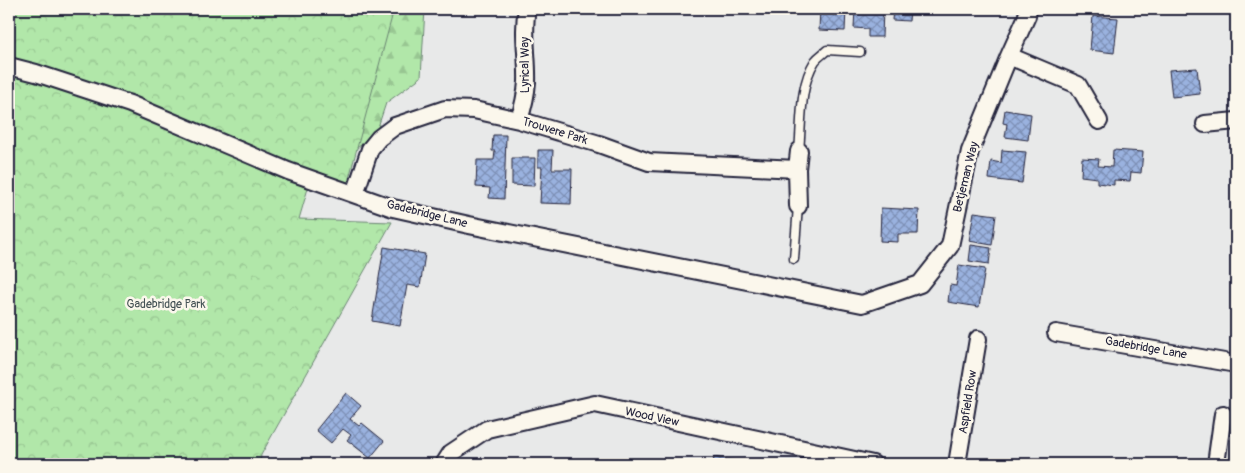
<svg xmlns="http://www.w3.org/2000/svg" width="1245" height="473" viewBox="0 0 1245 473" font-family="Pangolin,sans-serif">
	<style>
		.forest { fill: url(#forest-firs); stroke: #6a8472 }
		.park { fill: url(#park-crowns); stroke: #6a8472 }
		.building { fill: url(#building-cross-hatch); stroke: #22223b }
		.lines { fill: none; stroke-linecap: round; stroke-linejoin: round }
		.lane-casing { stroke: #22223b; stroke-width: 11 }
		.street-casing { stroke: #22223b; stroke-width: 20 }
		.lane { stroke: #fbf7ec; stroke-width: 8 }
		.street { stroke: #fbf7ec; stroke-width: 16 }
		.labels { text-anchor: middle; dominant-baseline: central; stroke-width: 5; stroke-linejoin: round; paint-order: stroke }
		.street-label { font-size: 12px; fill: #22223b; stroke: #fbf7ec }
		.park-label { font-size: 12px; fill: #465356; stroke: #fbf7ec }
	</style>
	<defs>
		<pattern id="forest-firs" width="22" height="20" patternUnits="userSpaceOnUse" patternTransform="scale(1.25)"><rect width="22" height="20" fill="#b1e7a9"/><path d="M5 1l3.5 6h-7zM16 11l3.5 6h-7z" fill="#98c692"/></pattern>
		<pattern id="park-crowns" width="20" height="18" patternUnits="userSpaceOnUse" patternTransform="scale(1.25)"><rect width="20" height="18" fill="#b1e7a9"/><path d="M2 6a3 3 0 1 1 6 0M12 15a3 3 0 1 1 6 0" fill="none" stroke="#98c692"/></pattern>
		<pattern id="building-cross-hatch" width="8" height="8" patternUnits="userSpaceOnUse" patternTransform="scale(1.25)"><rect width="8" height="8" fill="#9ab2df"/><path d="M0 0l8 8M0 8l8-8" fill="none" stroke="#7d90b6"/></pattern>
	</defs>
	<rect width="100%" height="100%" fill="#e8e9e9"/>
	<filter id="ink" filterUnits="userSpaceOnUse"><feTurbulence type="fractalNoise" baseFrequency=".02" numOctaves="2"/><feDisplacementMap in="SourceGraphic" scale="10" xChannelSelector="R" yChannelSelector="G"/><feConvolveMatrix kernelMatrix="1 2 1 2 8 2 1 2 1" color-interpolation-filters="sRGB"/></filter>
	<g filter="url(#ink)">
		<path class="forest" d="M352,9h73l-4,68 -35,26 -10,30 -38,30z"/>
		<path class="park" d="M9,9h385l-46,173 -37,-4 -12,41 93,3 -131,233 -1,9h-251z"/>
		<path class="building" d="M820,9h26l-1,22 -26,-1z
			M855,9h28l-1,28h-14v-8l-14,-1z
			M893,9h17l-1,12 -17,-1z
			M1093,16l25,2 -4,35 -24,-3z
			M1197,68l3,26 -28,3 -3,-27z
			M1005,110l26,4 -3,26 -23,-3 2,-13 -4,-1z
			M493,135h13l-2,64 -15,-1 1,-10 -14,-1 1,-27h17l1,-9h-3z
			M538,150h15l-1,19h20l-1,35 -31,-1 2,-36h-4z
			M1002,150l24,2 -4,31 -33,-4 2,-18 10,2z
			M1113,150l30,2 -2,21 -10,-1 -1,9 -16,-1v5l-17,-2v-5l-16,-2 1,-18 17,1 -1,7 14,1z
			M512,158h23l-1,28 -22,-1z
			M881,208l38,2 -1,24h-20v8l-18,-1z
			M974,212l22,3 -4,30 -23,-4z
			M971,245l20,3 -2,16 -20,-3z
			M384,247l41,7 -5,33 -13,-2 -7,41 -28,-5z
			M959,265l26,4 -6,38 -31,-5 2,-17 6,1z
			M346,393l15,13 -11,13 9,7 3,-3 22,18 -14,17 -23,-18 4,-5 -8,-6 -12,14 -15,-13z
			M714,457l22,4v3h-23z"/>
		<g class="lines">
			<g class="lane-casing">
				<path id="lane" d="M799,151c3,-29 0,-65 16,-90 3,-4 8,-7 12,-11l33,2
					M794,259l4,-53"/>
			</g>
			<g class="street-casing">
				<path id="street" d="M1009,56l69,29 21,36
					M9,66l27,7 94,31 158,67 105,37 76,17 393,79 58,-20 30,-38 20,-95 39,-95 18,-40 1,-7
					M519,120c4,-12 7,-25 8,-38 1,-25 -5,-49 0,-73
					M1205,124l31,-3
					M355,194l15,-45 9,-11 16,-12 50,-17 29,1 45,10 80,24 50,18 148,7
					M798,206l-1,-37 2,-18
					M1056,333l180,31
					M444,464l7,-11 36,-24 108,-25 278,60
					M957,464l21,-125
					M1216,464l7,-50"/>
			</g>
			<use href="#lane" class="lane"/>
			<use href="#street" class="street"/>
		</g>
	</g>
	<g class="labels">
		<g class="street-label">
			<text transform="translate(525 65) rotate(-90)">Lyrical Way</text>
			<text transform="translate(555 131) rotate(17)">Trouvere Park</text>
			<text transform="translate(966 177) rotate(-76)">Betjeman Way</text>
			<text transform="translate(427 214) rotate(14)">Gadebridge Lane</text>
			<text transform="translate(1146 348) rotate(10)">Gadebridge Lane</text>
			<text transform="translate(968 402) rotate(-81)">Aspfield Row</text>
			<text transform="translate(652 417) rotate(12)">Wood View</text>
		</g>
		<g class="park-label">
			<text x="166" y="304">Gadebridge Park</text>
		</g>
	</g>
	<rect width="1245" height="473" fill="none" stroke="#fbf7ec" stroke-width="30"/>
	<rect x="15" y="15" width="1215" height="443" fill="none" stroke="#22223b" stroke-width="2" filter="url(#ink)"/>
</svg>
